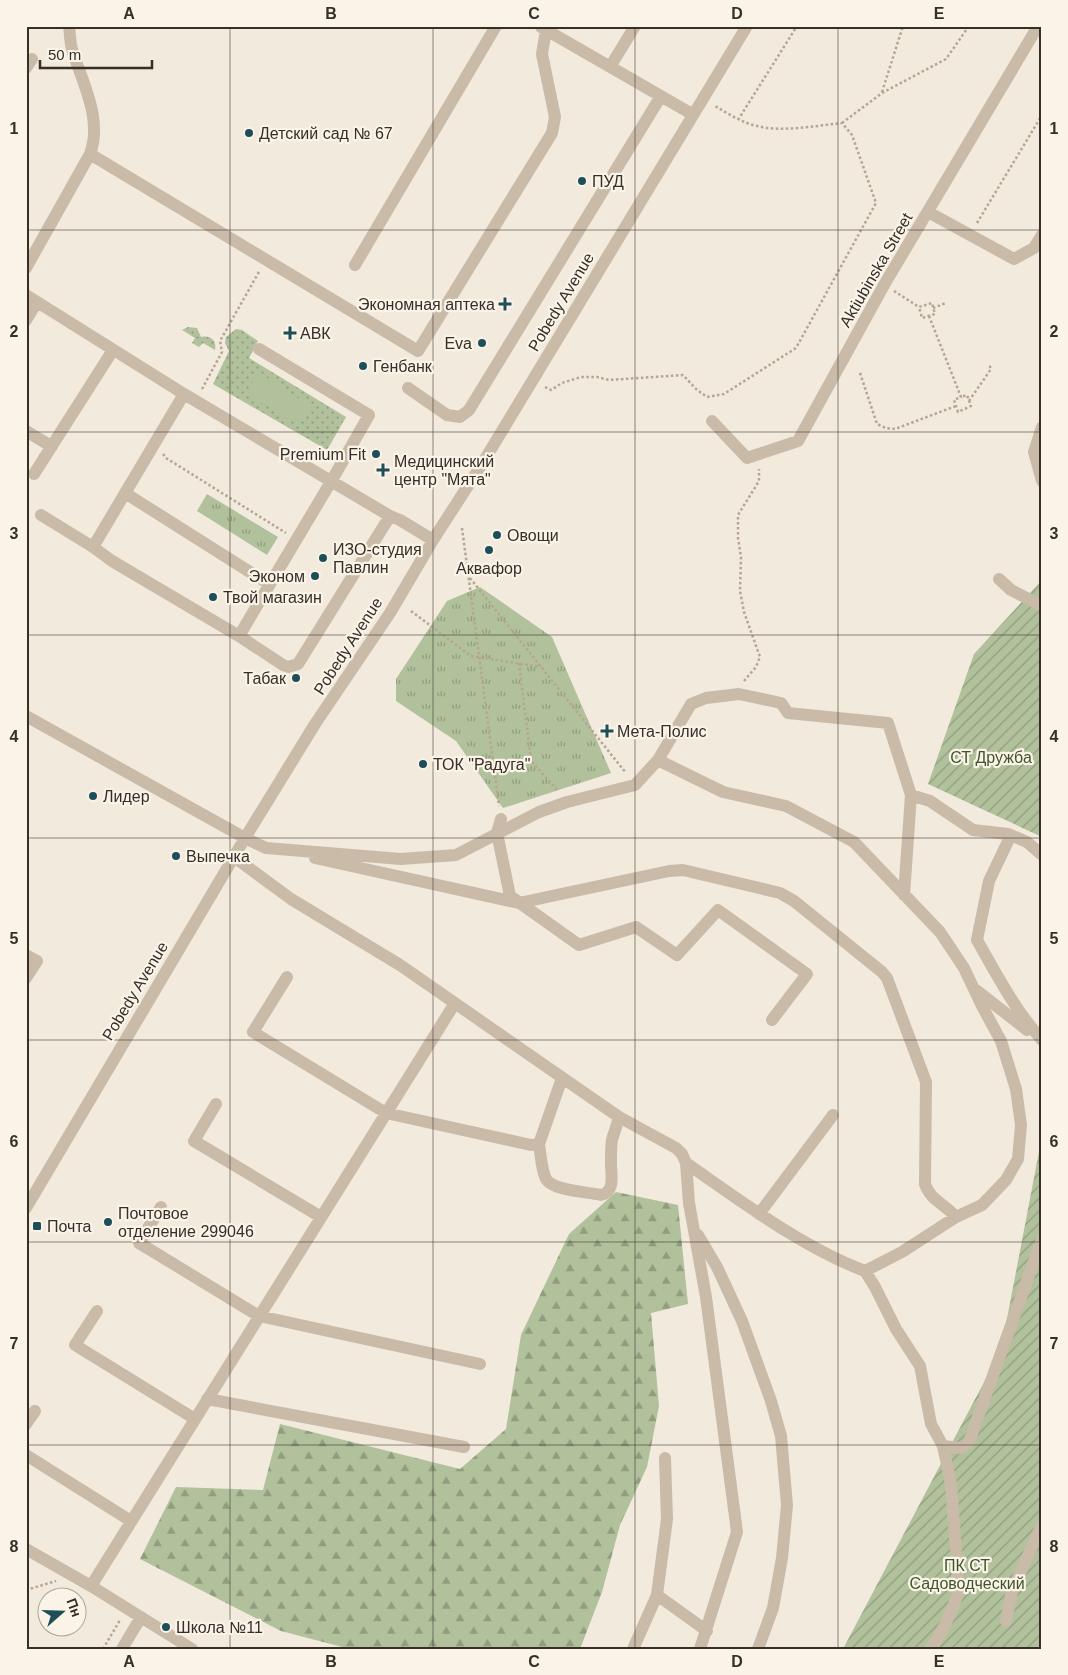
<svg xmlns="http://www.w3.org/2000/svg" width="1068" height="1675" viewBox="0 0 1068 1675" font-family="Arial,sans-serif">
	<style>
		.grass { fill: url(#grass-dots) }
		.forest { fill: url(#forest-firs) }
		.park { fill: url(#park-tufts) }
		.garden { fill: url(#garden-furrows) }
		.pitch { fill: #b1c19c }
		.lines { fill: none; stroke-linecap: round; stroke-linejoin: round }
		.path { stroke: #b6a592; stroke-width: 2.5; stroke-dasharray: 2.5 2.5; stroke-linecap: butt }
		.minor { stroke: #cabba8; stroke-width: 12 }
		.grid { fill: none; stroke: #372e28; stroke-width: 1; stroke-opacity: 0.55 }
		.poi-dot { fill: #1e4e58; stroke: #f9f3e8; stroke-width: 2 }
		.labels { text-anchor: middle; dominant-baseline: central; stroke-width: 4.5; stroke-linejoin: round; paint-order: stroke }
		.poi-label { font-size: 16px; fill: #372e28; stroke: #f9f3e8; text-anchor: start }
		.street-label { font-size: 16px; fill: #372e28; stroke: #f9f3e8 }
		.park-label { font-size: 16px; fill: #42552c; stroke: #f9f3e8 }
		.neatline { fill: none; stroke: #372e28; stroke-width: 2 }
		.grid-label { font-size: 16px; text-anchor: middle; font-weight: bold; fill: #372e28 }
	</style>
	<defs>
		<pattern id="grass-dots" width="8" height="8" patternUnits="userSpaceOnUse" patternTransform="scale(1.25)"><rect width="8" height="8" fill="#b1c19c"/><path d="M2 2h.1M6 6h.1" fill="none" stroke="#919d7f" stroke-width="1.8" stroke-linecap="round"/></pattern>
		<pattern id="forest-firs" width="22" height="20" patternUnits="userSpaceOnUse" patternTransform="scale(1.25)"><rect width="22" height="20" fill="#b1c19c"/><path d="M5 1l3.5 6h-7zM16 11l3.5 6h-7z" fill="#919d7f"/></pattern>
		<pattern id="park-tufts" width="24" height="20" patternUnits="userSpaceOnUse" patternTransform="scale(1.25)"><rect width="24" height="20" fill="#b1c19c"/><path d="M3 7l-1-3M5 7V3M7 7l1-3M15 17l-1-3M17 17v-4M19 17l1-3" fill="none" stroke="#919d7f"/></pattern>
		<pattern id="garden-furrows" width="10" height="10" patternUnits="userSpaceOnUse" patternTransform="scale(1.25)"><rect width="10" height="10" fill="#b1c19c"/><path d="M-1 1l2-2M0 10L10 0M9 11l2-2" fill="none" stroke="#919d7f"/></pattern>
	</defs>
	<rect width="100%" height="100%" fill="#f2eadc"/>
	<path class="grass" d="M188,327l9,1 4,9c9,-2 16,3 14,13l-12,-7 -4,4 -7,-4 3,-5 -13,-8z
		M236,329l6,1 16,11 -9,17 97,59 -19,33 -114,-66 16,-33 -4,-8 1,-6z"/>
	<path class="forest" d="M616,1192l62,13 10,99 -37,9 8,93 -12,61 -27,58 -18,67 -22,57h-230l-69,-18 -141,-72 36,-72 87,3 17,-66 180,45 46,-40 15,-94 48,-101z"/>
	<path class="park" d="M207,494l71,43 -11,18 -70,-44z
		M480,587l72,50 59,136 -108,35 -47,-67 -60,-40v-22l51,-78z"/>
	<path class="garden" d="M1042,580v257l-114,-53 46,-130z
		M1042,1136v513h-199l158,-299z"/>
	<path class="pitch" d="M258,372l53,34 -13,19 -52,-32z"/>
	<g class="lines">
		<path class="path" d="M882,92l21,-66
			M738,120l59,-94
			M842,123l40,-30 64,-34 23,-33
			M977,223l65,-108
			M894,291l25,16 13,-4 3,11 -13,4 -3,-11
			M933,308l13,-5
			M929,316l32,81 -7,3 4,12 13,-6 -4,-11 -6,2
			M860,373l17,51 9,4 9,1 61,-23
			M545,387l6,3 11,-7 19,-6h16l12,3 74,-5 13,14 11,8 17,-3 72,-46 80,-145 -24,-68 -10,-12c-29,3 -61,10 -89,2 -14,-4 -26,-12 -38,-19
			M202,389l20,-37 -2,-11 40,-71
			M969,401l22,-32 -2,-5
			M163,454l3,4 120,75
			M462,528l37,278
			M470,578l156,195
			M411,611l60,45 70,11
			M519,663l12,98 27,30
			M744,681l12,-14 4,-10 -16,-45 -4,-21 1,-34 -3,-19v-23l21,-34v-12
			M26,1590l30,-9
			M103,1649l17,-29"/>
		<path class="minor" d="M541,27l151,87
			M610,67l25,-41
			M26,68l6,-9
			M90,154l328,197 134,-218 3,-16 -13,-63 4,-24
			M928,212l86,47 20,-11 8,-13
			M355,265l141,-239
			M26,268l64,-114c13,-35 -8,-72 -18,-105 -2,-7 -2,-15 -3,-23
			M26,295l158,99 206,122
			M26,320l11,-18
			M259,349l110,66 -37,65 -93,156 44,29 5,2 10,-3 92,-148 10,4 33,20
			M408,388l39,27 13,2 9,-7 192,-314
			M184,394l-91,153 19,14 127,75
			M712,421l35,37 51,-17 86,-156 154,-259
			M1042,427l-8,25 8,29
			M26,431l25,15
			M34,474l79,-124
			M125,493l144,91
			M41,515l52,32
			M999,579l12,11 31,16
			M26,716l219,122 21,10 135,11 55,-4 83,-43 28,-10 68,-17 23,-25 33,-56 15,-6 33,-4 42,9 7,10 100,10 23,72 -7,100
			M658,760l65,32 63,14 68,36 86,90 24,36 18,38 19,35 15,48 5,36 -3,34 -12,21 -24,25 -26,12 -54,35 -37,19c-62,-23 -124,-70 -179,-108
			M911,795l19,6 43,29 35,4 19,8 15,13
			M501,819l-4,14 13,63 69,49 57,-18 41,28 41,-45 89,64 -35,46
			M1011,835l-22,46 -12,59c20,35 38,70 65,100
			M234,857l57,42 109,66 219,152 57,31 6,6 4,9 3,40 17,94 31,235 -37,117
			M315,858l204,45 150,-32 14,-1 97,23 14,8 88,71 5,6 39,104 -1,102c5,16 20,20 31,33
			M26,955l11,6 -11,17
			M287,977l-34,55 133,81 145,32 8,-1 23,-66
			M976,990l51,40
			M216,1104l-22,37 127,76
			M539,1144c2,11 2,25 7,35 7,12 42,13 55,16 16,-4 9,-23 10,-35 0,-6 0,-13 1,-20 2,-7 5,-15 7,-23
			M161,1207l-22,36 120,73 221,48
			M26,1208l219,-370 70,-114 75,-111 43,-73 49,-76 265,-438
			M759,1214l74,-99
			M698,1235l19,32 25,54 29,80 10,35 6,69 -5,53 -9,50 -15,41
			M865,1271l10,16 21,42 24,37 11,58 12,22 8,38 8,108 -14,33 -14,24
			M97,1311l-22,34 120,74
			M207,1399l257,48
			M26,1424l9,-13
			M943,1446l18,2 8,-6 73,-203
			M26,1455l105,66
			M26,1549l65,37 364,-583
			M91,1586l101,63
			M657,1595l50,36
			M1006,1621l6,-30 30,-66
			M122,1649l19,-32
			M633,1649l24,-54 10,-76 -2,-61"/>
	</g>
	<path class="grid" d="M230,26v1623M433,26v1623M635,26v1623M838,26v1623M26,230h1016M26,432h1016M26,635h1016M26,838h1016M26,1040h1016M26,1242h1016M26,1445h1016"/>
	<g class="poi-dot">
		<circle cx="249" cy="133" r="5"/>
		<circle cx="582" cy="181" r="5"/>
		<path d="M502.5 296.5h5v5h5v5h-5v5h-5v-5h-5v-5h5z"/>
		<path d="M287.5 325.5h5v5h5v5h-5v5h-5v-5h-5v-5h5z"/>
		<circle cx="482" cy="343" r="5"/>
		<circle cx="363" cy="366" r="5"/>
		<circle cx="376" cy="454" r="5"/>
		<path d="M380.5 462.5h5v5h5v5h-5v5h-5v-5h-5v-5h5z"/>
		<circle cx="497" cy="535" r="5"/>
		<circle cx="489" cy="550" r="5"/>
		<circle cx="323" cy="558" r="5"/>
		<circle cx="315" cy="576" r="5"/>
		<circle cx="213" cy="597" r="5"/>
		<circle cx="296" cy="678" r="5"/>
		<path d="M604.5 723.5h5v5h5v5h-5v5h-5v-5h-5v-5h5z"/>
		<circle cx="423" cy="764" r="5"/>
		<circle cx="93" cy="796" r="5"/>
		<circle cx="176" cy="856" r="5"/>
		<circle cx="108" cy="1222" r="5"/>
		<rect x="32" y="1221" width="10" height="10" rx="2.5"/>
		<circle cx="166" cy="1627" r="5"/>
	</g>
	<g class="labels">
		<g class="poi-label">
			<text x="259" y="133">Детский сад № 67</text>
			<text x="592" y="181">ПУД</text>
			<text x="495" y="304" text-anchor="end">Экономная аптека</text>
			<text x="300" y="333">АВК</text>
			<text x="472" y="343" text-anchor="end">Eva</text>
			<text x="373" y="366">Генбанк</text>
			<text x="366" y="454" text-anchor="end">Premium Fit</text>
			<text x="394" y="461">Медицинский<tspan x="394" dy="18">центр "Мята"</tspan></text>
			<text x="507" y="535">Овощи</text>
			<text x="333" y="549">ИЗО-студия<tspan x="333" dy="18">Павлин</tspan></text>
			<text x="489" y="568" text-anchor="middle">Аквафор</text>
			<text x="305" y="576" text-anchor="end">Эконом</text>
			<text x="223" y="597">Твой магазин</text>
			<text x="286" y="678" text-anchor="end">Табак</text>
			<text x="617" y="731">Мета-Полис</text>
			<text x="433" y="764">ТОК "Радуга"</text>
			<text x="103" y="796">Лидер</text>
			<text x="186" y="856">Выпечка</text>
			<text x="118" y="1213">Почтовое<tspan x="118" dy="18">отделение 299046</tspan></text>
			<text x="47" y="1226">Почта</text>
			<text x="176" y="1627">Школа №11</text>
		</g>
		<g class="street-label">
			<text transform="translate(876 270) rotate(-60)">Aktiubinska Street</text>
			<text transform="translate(561 302) rotate(-59)">Pobedy Avenue</text>
			<text transform="translate(348 646) rotate(-57)">Pobedy Avenue</text>
			<text transform="translate(135 991) rotate(-59)">Pobedy Avenue</text>
		</g>
		<g class="park-label">
			<text x="991" y="757">СТ Дружба</text>
			<text x="967" y="1565">ПК СТ<tspan x="967" dy="18">Садоводческий</tspan></text>
		</g>
	</g>
	<rect width="1068" height="1675" fill="none" stroke="#f9f3e8" stroke-width="55"/>
	<g transform="translate(62 1612) rotate(70)"><circle r="24" fill="#f9f3e8" stroke="#aba49b"/>
	<path d="M0-4L9 19L0 12L-9 19Z" fill="#1e4e58"/>
	<text y="-8" font-size="14" font-weight="bold" text-anchor="middle" fill="#372e28">Пн</text>
	</g>
	<path d="M40 60v8h112v-8" fill="none" stroke="#372e28" stroke-width="2.5"/>
	<text x="48" y="60" font-size="15" fill="#372e28" stroke="#f9f3e8" stroke-width="4" paint-order="stroke">50 m</text>
	<rect x="28" y="28" width="1012" height="1620" class="neatline"/>
	<g class="grid-label">
		<text x="129" y="19">A</text>
		<text x="331" y="19">B</text>
		<text x="534" y="19">C</text>
		<text x="737" y="19">D</text>
		<text x="939" y="19">E</text>
		<text x="14" y="134">1</text>
		<text x="1054" y="134">1</text>
		<text x="14" y="337">2</text>
		<text x="1054" y="337">2</text>
		<text x="14" y="539">3</text>
		<text x="1054" y="539">3</text>
		<text x="14" y="742">4</text>
		<text x="1054" y="742">4</text>
		<text x="14" y="944">5</text>
		<text x="1054" y="944">5</text>
		<text x="14" y="1147">6</text>
		<text x="1054" y="1147">6</text>
		<text x="14" y="1349">7</text>
		<text x="1054" y="1349">7</text>
		<text x="14" y="1552">8</text>
		<text x="1054" y="1552">8</text>
		<text x="129" y="1667">A</text>
		<text x="331" y="1667">B</text>
		<text x="534" y="1667">C</text>
		<text x="737" y="1667">D</text>
		<text x="939" y="1667">E</text>
	</g>
</svg>
